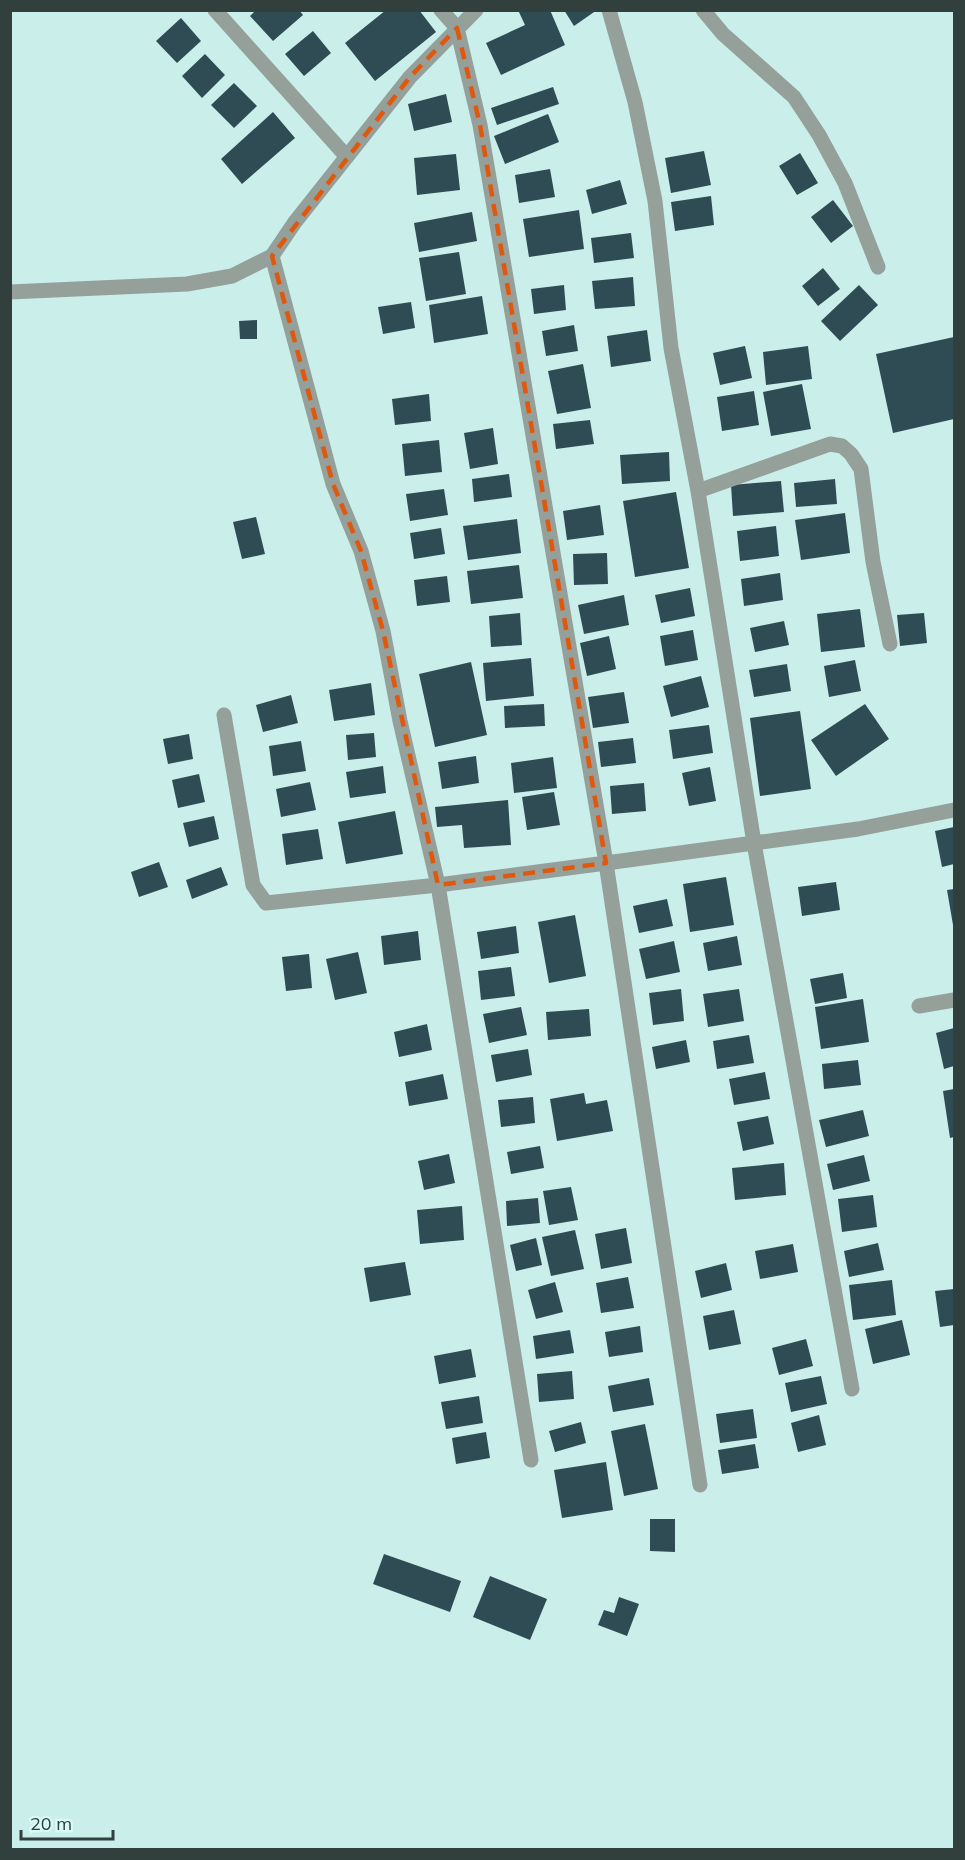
<svg xmlns="http://www.w3.org/2000/svg" width="965" height="1860" viewBox="0 0 965 1860" font-family="Mulish,sans-serif">
	<style>
		.building { fill: #2f4c55 }
		.lines { fill: none; stroke-linecap: round; stroke-linejoin: round }
		.minor { stroke: #94a099; stroke-width: 15 }
		.marked { fill: none; stroke: #df580e; stroke-width: 4.5; stroke-dasharray: 12 8; stroke-linejoin: round }
	</style>
	<rect width="100%" height="100%" fill="#caeeea"/>
	<path class="building" d="M256,10h43l4,5 -30,26 -23,-25z
		M386,10h33l17,22 -61,49 -30,-38z
		M518,10h32l15,35 -64,30 -15,-32 39,-18z
		M564,10h33l-23,16z
		M181,18l20,23 -24,22 -21,-22z
		M313,31l18,22 -27,23 -19,-22z
		M205,54l20,21 -23,23 -20,-22z
		M234,83l23,23 -23,22 -23,-23z
		M553,87l6,17 -62,21 -6,-17z
		M446,94l6,28 -38,9 -6,-27z
		M273,112l22,26 -53,46 -21,-25z
		M548,114l11,28 -54,22 -11,-28z
		M704,151l7,34 -40,8 -6,-35z
		M800,153l18,30 -21,12 -18,-29z
		M456,154l4,36 -43,5 -3,-37z
		M550,169l5,28 -36,6 -4,-28z
		M620,180l7,24 -35,10 -6,-24z
		M711,196l3,29 -39,6 -4,-29z
		M833,200l20,26 -22,17 -20,-26z
		M579,210l5,39 -55,8 -6,-38z
		M472,212l5,29 -58,11 -5,-29z
		M631,233l3,25 -40,5 -3,-25z
		M459,252l7,42 -40,7 -7,-43z
		M823,268l17,21 -22,17 -16,-20z
		M633,277l2,29 -40,3 -3,-28z
		M564,285l2,25 -32,4 -3,-25z
		M859,285l19,20 -38,36 -19,-20z
		M482,296l6,38 -54,9 -5,-38z
		M411,302l4,26 -32,6 -5,-27z
		M257,320v19h-17l-1,-18z
		M574,325l4,26 -32,5 -4,-25z
		M647,330l4,31 -40,6 -4,-31z
		M954,337v82l-61,14 -17,-79z
		M745,346l7,32 -32,7 -7,-32z
		M808,346l4,33 -46,6 -3,-33z
		M583,364l8,44 -34,6 -9,-43z
		M802,384l9,45 -40,7 -8,-44z
		M754,391l5,34 -37,6 -5,-34z
		M429,394l2,27 -36,4 -3,-26z
		M590,420l4,24 -38,5 -3,-25z
		M493,428l5,36 -28,5 -6,-36z
		M439,440l3,32 -37,4 -3,-32z
		M669,452l1,29 -48,3 -2,-29z
		M509,474l3,23 -38,5 -2,-23z
		M835,479l2,25 -41,3 -2,-24z
		M781,481l3,31 -51,4 -2,-31z
		M444,489l4,26 -38,6 -4,-27z
		M676,492l13,76 -54,9 -12,-76z
		M600,505l4,30 -37,5 -4,-29z
		M845,513l5,40 -49,7 -6,-40z
		M256,517l9,37 -23,5 -9,-37z
		M517,519l4,34 -53,7 -5,-34z
		M776,526l3,30 -39,5 -3,-30z
		M441,528l4,26 -31,5 -4,-26z
		M607,553l1,31 -34,1 -1,-31z
		M519,565l4,33 -52,6 -4,-33z
		M780,573l3,27 -39,6 -3,-27z
		M447,576l3,26 -33,4 -3,-26z
		M690,588l5,28 -34,7 -6,-28z
		M624,595l5,30 -45,9 -6,-29z
		M860,609l5,38 -44,5 -4,-38z
		M520,613l2,32 -31,2 -2,-31z
		M924,613l3,30 -27,3 -3,-31z
		M784,621l5,24 -34,7 -5,-24z
		M693,630l5,30 -33,6 -5,-30z
		M609,636l7,33 -29,7 -7,-33z
		M531,658l3,38 -48,5 -3,-38z
		M855,660l6,31 -32,6 -5,-31z
		M471,662l16,73 -52,12 -16,-73z
		M787,664l4,27 -37,6 -5,-27z
		M701,676l8,31 -38,10 -8,-31z
		M371,683l4,32 -41,6 -5,-31z
		M624,692l5,31 -36,5 -5,-31z
		M291,695l7,28 -35,9 -7,-27z
		M544,704l1,22 -40,2 -1,-22z
		M865,704l24,35 -53,37 -25,-36z
		M800,711l11,78 -51,7 -10,-78z
		M709,725l4,28 -40,6 -4,-29z
		M374,733l2,24 -28,3 -2,-25z
		M189,734l4,25 -25,5 -5,-25z
		M633,738l3,25 -35,4 -3,-25z
		M301,741l5,30 -33,5 -4,-30z
		M476,756l3,27 -37,6 -4,-27z
		M553,757l4,31 -43,5 -3,-30z
		M383,766l3,27 -36,5 -4,-26z
		M710,767l6,34 -27,5 -7,-33z
		M199,774l6,28 -27,6 -6,-28z
		M310,782l6,28 -35,7 -5,-28z
		M644,783l2,28 -34,3 -2,-28z
		M554,792l6,33 -33,5 -5,-33z
		M508,800l3,45 -47,3 -2,-23 -25,2 -2,-20z
		M395,811l8,43 -57,10 -8,-42z
		M214,816l5,23 -30,8 -6,-24z
		M954,827v37l-12,3 -7,-36z
		M318,829l5,30 -37,6 -4,-31z
		M159,862l9,25 -29,10 -8,-25z
		M221,867l7,18 -36,14 -6,-19z
		M726,877l8,48 -44,7 -7,-48z
		M836,882l4,28 -38,6 -4,-29z
		M954,889v36h-1l-6,-35z
		M667,899l6,27 -34,7 -6,-27z
		M575,915l11,61 -37,7 -11,-61z
		M516,926l3,27 -38,6 -4,-27z
		M418,931l3,29 -37,5 -3,-29z
		M737,936l5,29 -34,6 -5,-28z
		M674,941l6,31 -34,7 -7,-30z
		M358,952l9,41 -32,7 -9,-41z
		M309,954l3,34 -26,3 -4,-34z
		M511,967l4,29 -34,4 -3,-29z
		M843,973l4,25 -32,6 -5,-25z
		M681,989l3,32 -31,4 -4,-32z
		M739,989l5,32 -36,6 -5,-33z
		M863,999l6,43 -48,7 -6,-42z
		M521,1007l6,28 -38,8 -6,-29z
		M589,1009l2,27 -43,4 -2,-28z
		M427,1024l5,26 -33,7 -5,-25z
		M954,1028v38l-10,3 -8,-36z
		M749,1035l5,28 -37,6 -4,-28z
		M686,1040l4,22 -34,7 -4,-22z
		M528,1049l4,26 -36,7 -5,-27z
		M858,1060l3,25 -37,4 -2,-25z
		M765,1072l5,27 -36,6 -5,-26z
		M443,1074l5,25 -39,7 -4,-24z
		M954,1089v48l-4,1 -7,-47z
		M584,1093l2,11 21,-4 6,31 -56,10 -7,-42z
		M533,1097l2,26 -34,4 -3,-27z
		M863,1110l6,26 -43,11 -7,-27z
		M768,1116l6,28 -31,7 -6,-29z
		M540,1146l4,22 -33,6 -4,-22z
		M449,1154l6,29 -31,7 -6,-29z
		M864,1155l6,26 -37,9 -6,-26z
		M784,1163l2,32 -51,5 -3,-32z
		M571,1187l7,33 -29,5 -6,-34z
		M873,1195l4,32 -35,5 -4,-33z
		M538,1198l2,25 -33,3 -1,-25z
		M462,1206l2,34 -44,4 -3,-34z
		M626,1228l6,35 -31,6 -6,-35z
		M575,1230l9,39 -33,7 -9,-39z
		M536,1238l6,27 -26,6 -6,-26z
		M878,1243l6,27 -35,7 -5,-26z
		M793,1244l5,28 -38,7 -5,-28z
		M405,1262l6,33 -41,7 -6,-34z
		M726,1263l6,27 -31,8 -6,-27z
		M628,1277l6,31 -33,5 -5,-30z
		M892,1280l4,35 -43,5 -4,-35z
		M555,1282l8,30 -27,7 -8,-29z
		M954,1289v36l-14,2 -5,-36z
		M734,1310l7,34 -32,6 -6,-34z
		M902,1320l8,35 -37,9 -8,-35z
		M640,1326l3,26 -34,5 -4,-25z
		M570,1330l4,23 -38,6 -3,-23z
		M806,1339l7,27 -34,9 -7,-27z
		M471,1349l5,28 -37,7 -5,-28z
		M572,1371l2,28 -35,3 -2,-28z
		M821,1376l6,28 -36,8 -6,-29z
		M649,1378l5,27 -41,7 -5,-26z
		M479,1396l4,27 -37,6 -5,-27z
		M753,1409l4,29 -37,5 -4,-29z
		M819,1415l7,30 -28,7 -7,-29z
		M581,1422l5,21 -31,9 -6,-21z
		M645,1424l13,65 -34,7 -13,-65z
		M486,1432l4,26 -34,6 -4,-26z
		M755,1444l4,24 -37,6 -4,-24z
		M606,1462l7,48 -51,8 -8,-48z
		M650,1519h25v33l-25,-1z
		M384,1554l77,27 -11,31 -77,-28z
		M490,1576l57,23 -17,41 -57,-23z
		M619,1597l20,7 -12,32 -29,-11 6,-15 10,3z"/>
	<g class="lines">
		<path class="minor" d="M215,10l132,147
			M441,10l16,18 23,97 126,738 94,622
			M609,10l26,92 20,99 16,147 27,143 56,352 98,546
			M703,10l20,24 71,63 25,38 26,48 33,84
			M272,256l61,228 28,67 22,80 17,90 38,164 93,575
			M10,292l177,-8 45,-8 40,-20 23,-34 115,-145 66,-67
			M698,491l132,-47 12,2 9,8 10,15 12,93 17,82
			M224,715l29,170 13,18 172,-18 168,-22 252,-34 96,-19
			M919,1006l35,-6"/>
	</g>
	<path class="marked" d="M457,28l23,97 126,738 -168,22 -55,-254 -22,-80 -28,-67 -61,-228 138,-179z"/>
	<rect width="965" height="1860" fill="none" stroke="#313f3d" stroke-width="24"/>
	<path d="M21 1830v9h92v-9" fill="none" stroke="#313f3d" stroke-width="3"/>
	<text x="30" y="1830" font-size="18" fill="#313f3d" stroke="#d7fbf7" stroke-width="4.5" paint-order="stroke">20 m</text>
</svg>
